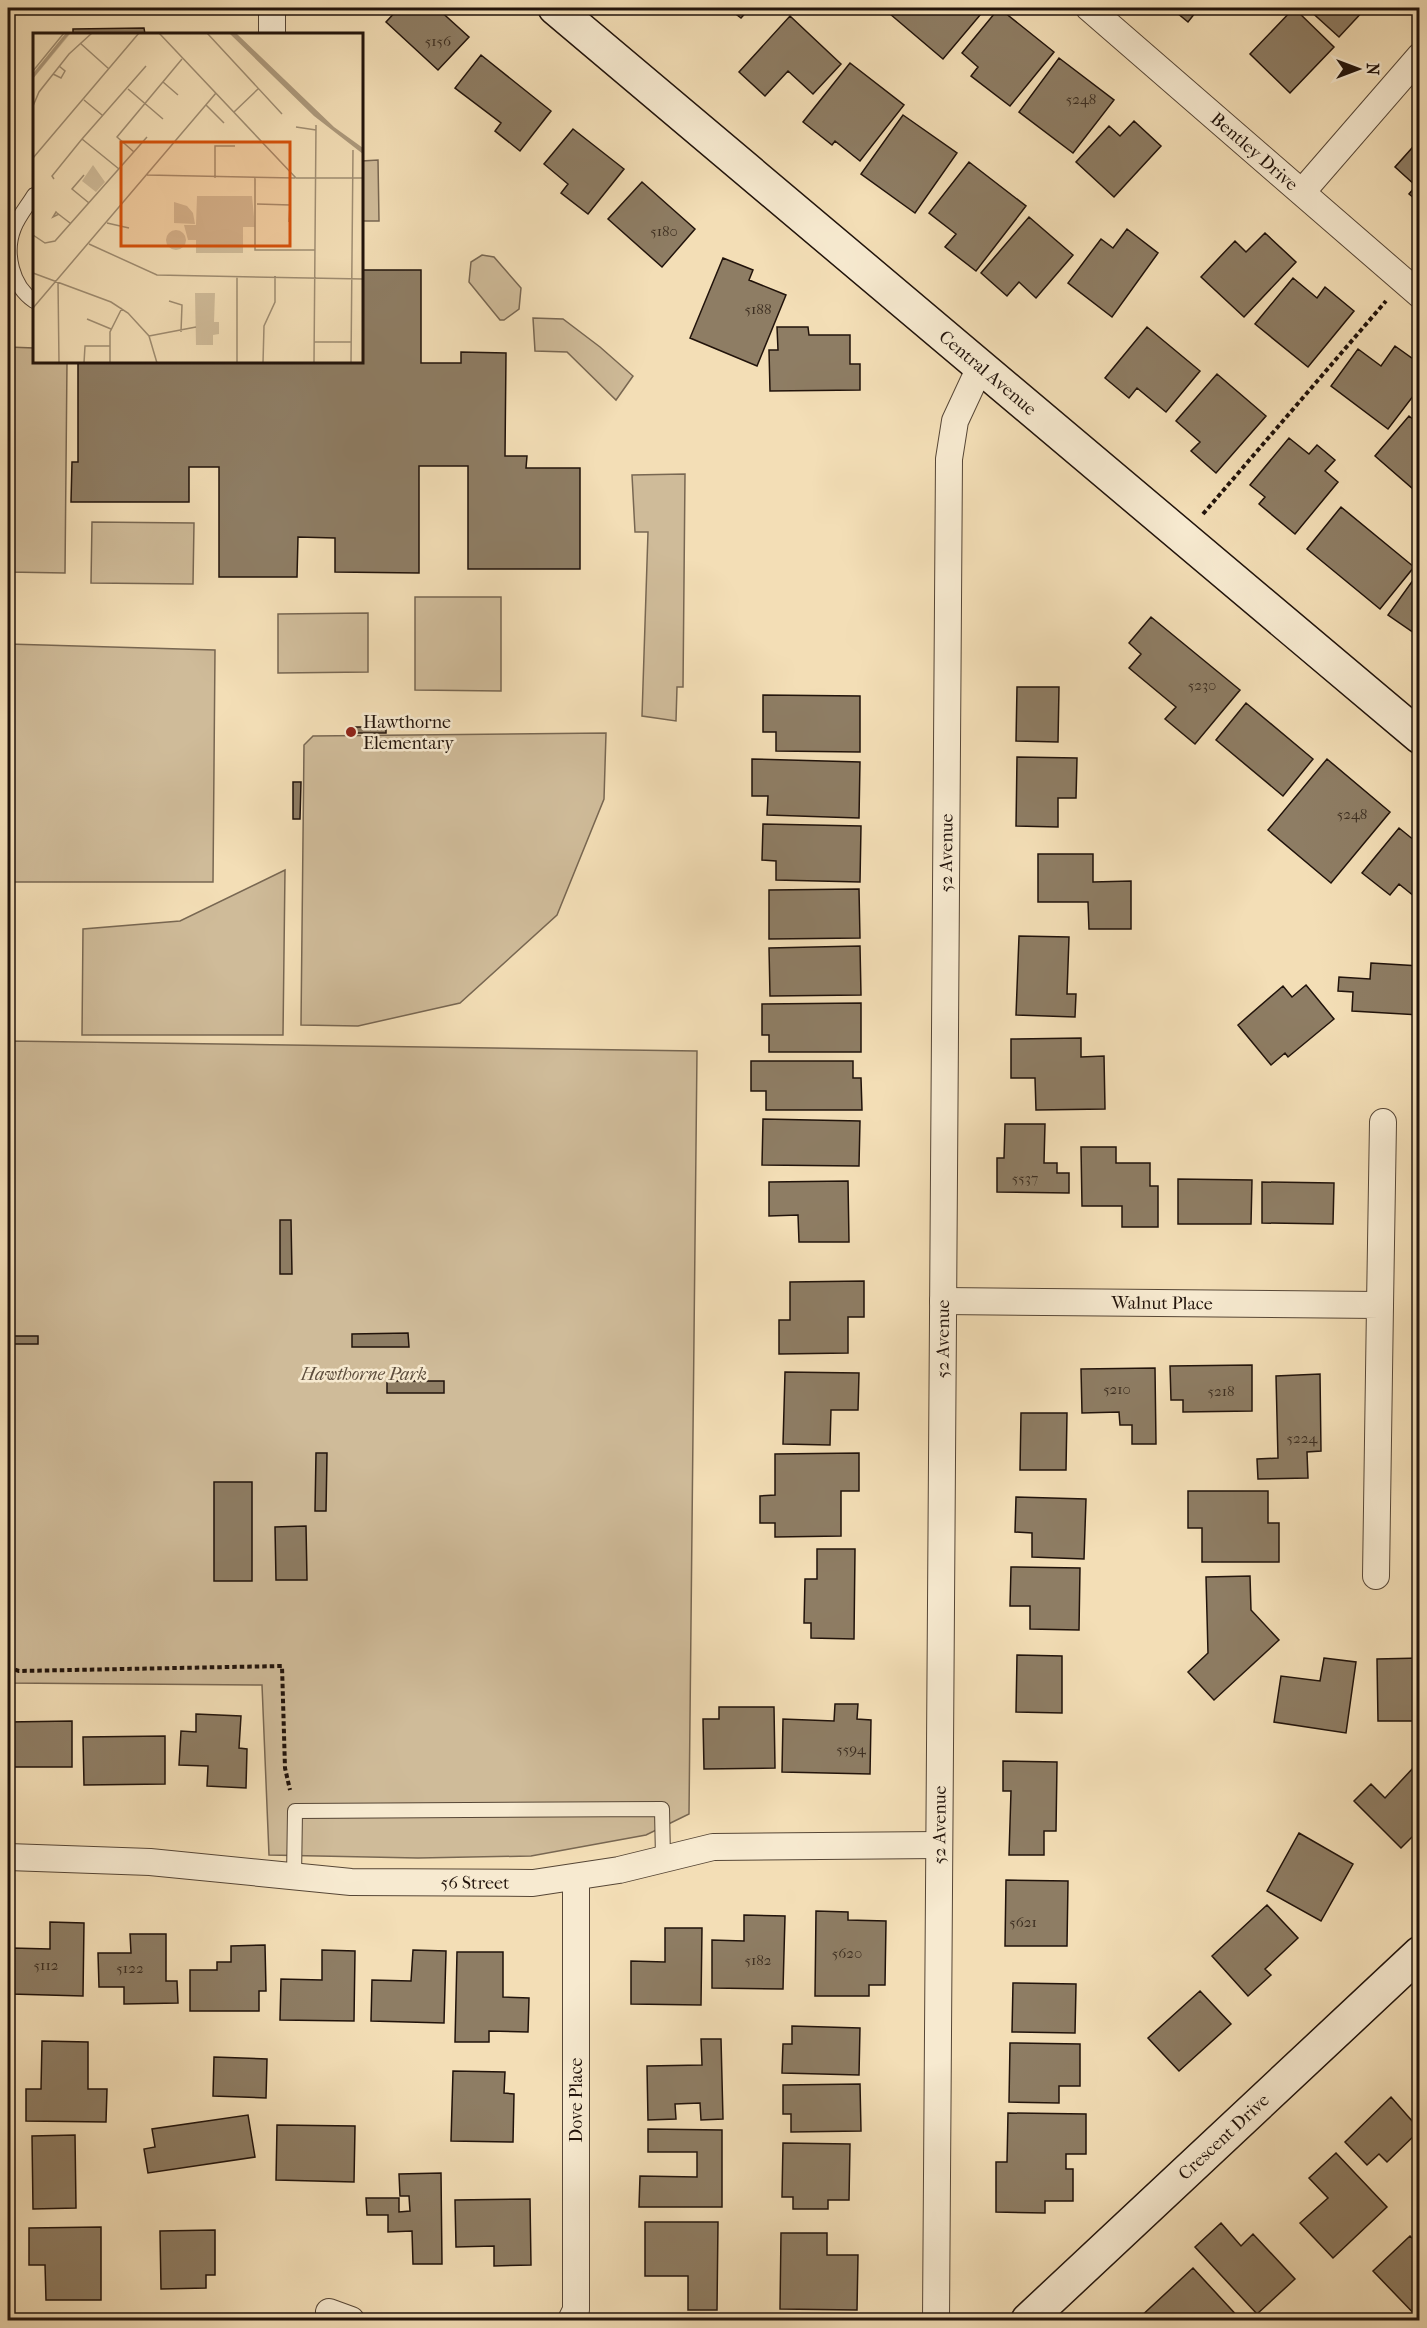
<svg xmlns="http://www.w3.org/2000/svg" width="1427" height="2328" viewBox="0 0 1427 2328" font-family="'IM FELL French Canon',serif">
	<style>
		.green { fill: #cfbb99; stroke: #786752; stroke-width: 1.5 }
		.building { fill: #8e7d64; stroke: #21130b; stroke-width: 1.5 }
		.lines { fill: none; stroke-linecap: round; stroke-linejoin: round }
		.lane-casing { stroke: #564636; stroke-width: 16 }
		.street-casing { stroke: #564636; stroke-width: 28 }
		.secondary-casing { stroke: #21130b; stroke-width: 36 }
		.path { stroke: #21130b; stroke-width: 4; stroke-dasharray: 4.5 3; stroke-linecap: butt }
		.lane { stroke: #f7ead0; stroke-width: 14 }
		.street { stroke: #f7ead0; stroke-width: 26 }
		.secondary { stroke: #f7ead0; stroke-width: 33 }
		.poi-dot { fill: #8f2418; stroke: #f7ead0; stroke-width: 2 }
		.labels { text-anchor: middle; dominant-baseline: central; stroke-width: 5; stroke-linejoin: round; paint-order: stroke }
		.number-label { font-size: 15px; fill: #3c2e21 }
		.street-label { font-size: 18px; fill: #21130b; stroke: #f7ead0 }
		.poi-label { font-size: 18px; fill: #21130b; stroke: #f7ead0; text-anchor: start }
		.park-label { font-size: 18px; font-style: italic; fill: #5e4e3d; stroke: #f7ead0 }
		.inset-river { fill: none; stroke: #ac997c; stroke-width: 3 }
		.inset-road { fill: none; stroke: #9f8d72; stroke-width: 1.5 }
		.view { fill: #d4520c; fill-opacity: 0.15; stroke: #d4520c; stroke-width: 3 }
		.inset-edge { fill: none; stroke: #21130b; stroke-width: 3 }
	</style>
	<rect width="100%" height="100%" fill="#f3deb6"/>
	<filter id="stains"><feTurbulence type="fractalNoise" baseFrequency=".00333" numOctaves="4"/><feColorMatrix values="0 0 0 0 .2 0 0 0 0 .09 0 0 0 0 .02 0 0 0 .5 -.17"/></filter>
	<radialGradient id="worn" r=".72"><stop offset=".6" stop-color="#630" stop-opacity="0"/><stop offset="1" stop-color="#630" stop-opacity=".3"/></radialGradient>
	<path class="green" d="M378,160l1,61h-17v-60z
		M482,255l12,2 27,31 -2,21 -15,11h-4l-31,-38 2,-20z
		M533,318l30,1 37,28 33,29 -17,24 -49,-48 -32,-1z
		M8,347l26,1v14h33l-2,211 -57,-1z
		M685,474l-2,213h-6l-1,34 -34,-5 6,-184h-13l-3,-57z
		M92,522l102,1 -1,61 -102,-1z
		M415,597h86v94l-86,-1z
		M368,613v59l-90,1v-59z
		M8,644l207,6 -2,232h-205z
		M606,733l-2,66 -47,116 -97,88 -102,23 -57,-1 3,-280 9,-9z
		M285,870l-2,165h-201l1,-106 97,-8z
		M8,1041l689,10 -8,763 -43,21 -115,21 -113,2 -149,-3 -7,-170 -254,-2z"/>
	<path class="building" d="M399,8h38l32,29 -31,33 -52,-48z
		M728,8h22l-9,10z
		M895,8h91l-43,51 -53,-45z
		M999,8l55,44 -44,54 -39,-30 7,-9 -16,-14z
		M1171,8h28l-11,14z
		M1294,8l40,39 -44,46 -40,-39z
		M1307,8h59l-27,29z
		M790,16l51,48 -28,30 -25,-23 -23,25 -26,-24z
		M144,28l1,6h-72v-5z
		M481,55l70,56 -31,40 -25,-20 6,-8 -46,-35z
		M1059,58l55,42 -41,53 -54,-41z
		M850,63l54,42 -44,56 -25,-20 -3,4 -29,-23z
		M903,115l54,38 -42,60 -54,-39z
		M1134,121l27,25 -47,51 -38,-35 33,-36 11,10z
		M573,129l51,40 -36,45 -27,-21 7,-9 -24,-20z
		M1420,139v64l-11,-9 7,-8 -21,-19z
		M969,162l57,44 -50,65 -31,-24 11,-13 -27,-21z
		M642,182l53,47 -33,38 -54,-48z
		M1029,217l44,38 -37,43 -17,-16 -12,14 -26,-23z
		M1127,229l31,24 -46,64 -44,-34 33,-44 12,9z
		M1265,233l31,29 -52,55 -43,-40 34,-36 11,11z
		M723,258l30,12 -4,10 37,15 -29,71 -67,-28z
		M362,270h59v93h40v-11l45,1 -1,103h22l-1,12h54v101h-112v-103h-49v107l-84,-1v-34l-37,-1 -1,40h-78v-110h-30v35h-118l1,-40h6v-100h284z
		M1293,278l24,20 8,-11 29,24 -46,56 -53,-43z
		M777,327h31l1,8h41v29h10v26l-90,1 -1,-41h9z
		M1147,327l53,44 -34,41 -29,-24 -8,10 -24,-20z
		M1395,346l25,18v23l-32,42 -57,-43 27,-37 23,17z
		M1217,374l49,42 -50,57 -25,-22 9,-9 -24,-21z
		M1409,416l11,9v70l-45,-39z
		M1289,438l20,16 8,-9 18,15 -10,11 13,11 -43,52 -36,-30 6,-7 -15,-12z
		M1341,507l73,60 -34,42 -73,-60z
		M1416,576l4,3v58l-32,-22z
		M1151,617l89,73 -45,54 -30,-25 11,-12 -47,-39 12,-14 -12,-11z
		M1017,687h42l-1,55 -42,-1z
		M763,695l97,1v56l-84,-1v-19h-13z
		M1246,703l67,56 -30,37 -67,-56z
		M350,727h36v6h-36z
		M1017,757l60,1 -1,40h-18v29l-42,-1z
		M752,759l108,3 -1,56 -92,-3 1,-19h-16z
		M1327,759l63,53 -59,71 -63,-53z
		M293,782h8l-1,37h-7z
		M763,824l98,2 -1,56 -84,-2v-19l-14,-1z
		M1399,828l21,17v56l-21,-17 -9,11 -28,-22z
		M1038,854h55v28l38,-1v48h-42l-1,-27h-50z
		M859,889l1,49 -91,1v-49z
		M1019,936l50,1 -2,57h9l-1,23 -59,-2z
		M860,946l1,49 -91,1 -1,-48z
		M1371,963l49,3v49l-68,-4 1,-19 -15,-1 1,-14 31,2z
		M1306,985l28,34 -46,38 -3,-4 -14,12 -33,-40 45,-39 9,11z
		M861,1003v49h-92v-17h-7v-31z
		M1081,1038v19l23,-1 1,53 -69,1 -1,-32h-24v-39z
		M751,1061h102v17h8l1,32h-96v-19h-15z
		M763,1119l97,2 -1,45 -97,-1z
		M1005,1124h40l-1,39h13v10h12v20l-72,-1v-34h7z
		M1081,1147h35v16h34v23h8v41h-36v-21h-40z
		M1178,1179l74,1 -1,44h-73z
		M848,1181l1,61h-50l-1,-27 -29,1v-34z
		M1262,1182l72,1 -1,41 -71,-1z
		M280,1220h11l1,54h-12z
		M864,1281v36h-16v36l-69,1v-34h11v-38z
		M408,1333l1,14h-57v-13z
		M8,1336h30v8h-30z
		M1252,1365v46l-69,1v-12h-12l-1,-34z
		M1155,1368l1,76h-24v-19h-12l-1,-13 -37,1 -1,-44z
		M785,1372l74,1 -1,37h-27l-1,35 -47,-1z
		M1320,1374l1,77 -14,1 1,26 -50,1 -1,-20 21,-1 -2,-82z
		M387,1381h57v12h-57z
		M1021,1413h46l-1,57h-46z
		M316,1453h11l-1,58h-11z
		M859,1453v38h-18v45l-66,1v-14h-15v-27l15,-1v-41z
		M214,1482h38v99h-38z
		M1188,1491h80v32h11v39h-77v-34h-14z
		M1016,1497l70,2 -2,60 -52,-2v-24l-17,-1z
		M306,1526l1,54h-31l-1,-53z
		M817,1549h38l-1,90 -43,-1v-15h-7l1,-44h12z
		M1011,1567l69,1 -1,62 -49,-1v-23h-20z
		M1250,1576l1,34 28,30 -65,60 -26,-28 20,-19 -2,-76z
		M1017,1655l45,1v57l-46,-1z
		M1324,1658l32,4 -10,71 -72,-11 7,-46 39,5z
		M1420,1658v63h-42l-1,-62z
		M835,1704h23l-1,15 14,1 -1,54 -88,-2 1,-53 51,2z
		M719,1707h55l1,61 -71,1 -1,-50h16z
		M196,1714l45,2 -2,32 8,1 -1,39 -39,-2 1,-20 -29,-1 2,-34 15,1z
		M72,1721v46h-64v-45z
		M165,1736v48l-81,1 -1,-48z
		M1003,1761l54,1 -1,69h-12v24h-35l2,-64h-8z
		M1414,1767l6,4v58l-19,19 -47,-47 17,-17 14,14z
		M1299,1833l54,31 -32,57 -54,-30z
		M1006,1880l62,1 -1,65h-62z
		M1267,1905l31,33 -33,31 6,6 -23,21 -36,-40z
		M816,1911l32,1v8l38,1 -1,64h-16v11h-54z
		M744,1915l41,1 -2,73 -71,-1v-48l32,1z
		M50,1922l34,1 -1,73 -72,-2 1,-46 38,1z
		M665,1928h37l-1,77 -70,-1v-43l34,1z
		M130,1934h36v47h11l1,22 -54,1v-17h-25l-1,-34h33z
		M265,1945l1,46h-7v20h-69v-41h27v-8h14v-16z
		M322,1950l33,1 -1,70 -74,-1 1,-41 41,1z
		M413,1950l33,1 -2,72 -73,-2 1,-41 39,1z
		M457,1952h46v45l26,1 -1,34 -39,-1v11h-34z
		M1013,1983l63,1 -1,49 -63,-1z
		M1200,1991l31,33 -52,47 -31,-33z
		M792,2026l68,2 -1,47 -77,-2 1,-29h9z
		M701,2039h20l2,80 -22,1 -1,-17 -25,1 1,15 -28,1 -1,-54 55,-1z
		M42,2041l46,1v47h19l-1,33 -80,-1v-32h15z
		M1010,2043l70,1v42h-21v17l-50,-1z
		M214,2057l53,2 -1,39 -53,-2z
		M453,2071l52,1 -1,21 10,1 -1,48 -62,-1z
		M860,2084l1,47 -70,1v-18h-8v-29z
		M1391,2097l29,33 -33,32 -8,-8 -12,11 -22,-23z
		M1008,2113l78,1v40h-20v15h7v32h-28v12l-49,-1v-50h11z
		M248,2115l7,42 -107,16 -4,-24 11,-2 -3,-18z
		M277,2125l78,1 -1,56 -78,-2z
		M648,2129l74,1v77h-83l1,-31 57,1v-25h-49z
		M75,2135l1,73 -43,1 -1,-73z
		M783,2143l67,1 -1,56h-21v9h-35v-12h-11z
		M1336,2153l51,54 -54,51 -33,-35 28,-25 -19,-20z
		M441,2173l1,91h-29l-1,-33 -24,1v-17h-21l-1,-17h33v14l11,-1 -1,-15h-9l-1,-22z
		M530,2199l1,66 -37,1v-20l-38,1 -1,-47z
		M645,2222h73l-1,88h-29v-34h-43z
		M1221,2223l20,23 12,-12 42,45 -38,35 -62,-67z
		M101,2227v73h-55l-1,-35h-16v-37z
		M215,2230v45h-9v13l-45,1 -1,-58z
		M781,2233h46v22h31l-1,55 -77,-1z
		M1410,2236l10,10v74l-47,-49z
		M1193,2268l48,52h-104z"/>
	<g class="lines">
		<g class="lane-casing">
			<path id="lane" d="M34,195c-6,10 -16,22 -20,33 -10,25 -2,58 20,73
				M294,1878l1,-67 367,-2 1,50"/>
		</g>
		<g class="street-casing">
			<g id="street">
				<path id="s1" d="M1089,8l331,287"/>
				<path d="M272,34v-26"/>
				<path d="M1302,192l118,-136"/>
				<path id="s2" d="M943,1301l437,4 -4,271"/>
				<path d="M1380,1305l3,-183"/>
				<path id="s3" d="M8,1857l142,5 201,20 182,1 86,-13 94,-23 226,-2"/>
				<path d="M329,2312l22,8"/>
				<path d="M571,2320l5,-10v-432"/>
				<path id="s4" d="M936,2320l13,-1861 6,-38 26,-56"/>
			</g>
		</g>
		<g class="secondary-casing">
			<g id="secondary">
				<path id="s5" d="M555,8l865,729"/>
				<path id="s6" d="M1028,2320l392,-367"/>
			</g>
		</g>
		<path class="path" d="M1203,514l183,-213
			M8,1667l11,4 263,-5 3,102 5,22
			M8,2318l116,2
			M292,2320l11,-2"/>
		<use href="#lane" class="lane"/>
		<use href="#street" class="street"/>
		<use href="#secondary" class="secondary"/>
	</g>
	<circle class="poi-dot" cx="351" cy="732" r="6"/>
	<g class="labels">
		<g class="number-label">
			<text x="438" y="41">5156</text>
			<text x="1081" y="99">5248</text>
			<text x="664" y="231">5180</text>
			<text x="758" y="309">5188</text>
			<text x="1202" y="685">5230</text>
			<text x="1352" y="814">5248</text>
			<text x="1025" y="1178">5537</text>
			<text x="1117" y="1389">5210</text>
			<text x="1221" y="1391">5218</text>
			<text x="1302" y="1438">5224</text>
			<text x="851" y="1749">5594</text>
			<text x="1023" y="1922">5621</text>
			<text x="847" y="1953">5620</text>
			<text x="758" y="1960">5182</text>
			<text x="46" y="1965">5112</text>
			<text x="130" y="1968">5122</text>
		</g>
		<g class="street-label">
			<text stroke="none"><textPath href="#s1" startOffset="219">Bentley Drive</textPath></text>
			<text stroke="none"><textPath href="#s5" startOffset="566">Central Avenue</textPath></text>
			<text stroke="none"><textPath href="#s4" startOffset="1467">52 Avenue</textPath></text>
			<text stroke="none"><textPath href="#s2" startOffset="219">Walnut Place</textPath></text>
			<text stroke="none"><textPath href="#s4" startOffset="981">52 Avenue</textPath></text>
			<text stroke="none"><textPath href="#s4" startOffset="495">52 Avenue</textPath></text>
			<text stroke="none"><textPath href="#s3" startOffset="468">56 Street</textPath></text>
			<text transform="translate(576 2100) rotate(-90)">Dove Place</text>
			<text stroke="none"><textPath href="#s6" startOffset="268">Crescent Drive</textPath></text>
		</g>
		<g class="poi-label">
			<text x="363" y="722">Hawthorne<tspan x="363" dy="21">Elementary</tspan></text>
		</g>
		<g class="park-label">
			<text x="364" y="1374">Hawthorne Park</text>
		</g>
	</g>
	<g transform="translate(33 33)">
		<rect width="330" height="330" fill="#f3deb6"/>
		<path d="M33,0h5l-38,46v-6zM60,132l12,17 -9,10 -14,-11zM164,163h55l3,31h-12v26h-47v-13h-8l-4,-15h12zM141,169l13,4 6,7 2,11 -21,-1zM133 207a10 10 0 1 1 20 0a10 10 0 1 1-20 0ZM162,260h20l-1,29h5v12l-6,1v10h-17z" fill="#cfbb99"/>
		<path d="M196,0h7l98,94 29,21v6l-49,-38z" fill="#ac997c"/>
		<path class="inset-river" d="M0,43l35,-43"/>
		<path class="inset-road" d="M126,0l137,145h67M174,0l75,81M47,10l29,26M0,38l31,-38M20,41l8,4 4,-7 -6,-5M130,49l15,13M95,56l35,30M51,67l18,15M173,72l18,18M0,73l6,-14 30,-38 23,-21M201,79l24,-23M263,94l20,3M49,106l37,30M101,119l-17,-15 65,-78M0,125l106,-125M51,142l-12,14 17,14M114,142l148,3M182,145v-32h20M222,145v72h60M21,146l-2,-3 30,-37 64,-73M224,171l33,1 -1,17M26,181l-6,3 3,-5 1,1 13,10M74,190l22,5M0,202l12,8 10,-2 92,-104M56,211l68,31 206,4M0,240l78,29 17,11 21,23 8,27M25,249l1,81M136,268l13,4 -1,27M0,275l183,-215M54,286l24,10M116,303l47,-9M281,309h37M51,330l1,-17h25M77,330v-31l12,-24M204,330v-87M230,330l1,-37 11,-24v-26M281,330l2,-238M318,330l2,-213"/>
		<path class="view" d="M88,109h169v104h-169z"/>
		<rect width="330" height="330" class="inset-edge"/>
	</g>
	<rect width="1427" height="2328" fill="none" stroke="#f3deb6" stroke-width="30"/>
	<rect x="9" y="9" width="1409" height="2310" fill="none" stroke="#21130b" stroke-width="3"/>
	<rect x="15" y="15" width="1397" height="2298" fill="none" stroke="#21130b" stroke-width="1.5"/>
	<g transform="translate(1358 69) rotate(90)" stroke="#f7ead0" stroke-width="4.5" paint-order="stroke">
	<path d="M0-4.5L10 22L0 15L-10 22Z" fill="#21130b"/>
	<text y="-9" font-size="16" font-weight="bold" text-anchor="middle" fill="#21130b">N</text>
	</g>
	<rect width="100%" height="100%" filter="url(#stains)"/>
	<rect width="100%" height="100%" fill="url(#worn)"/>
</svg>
